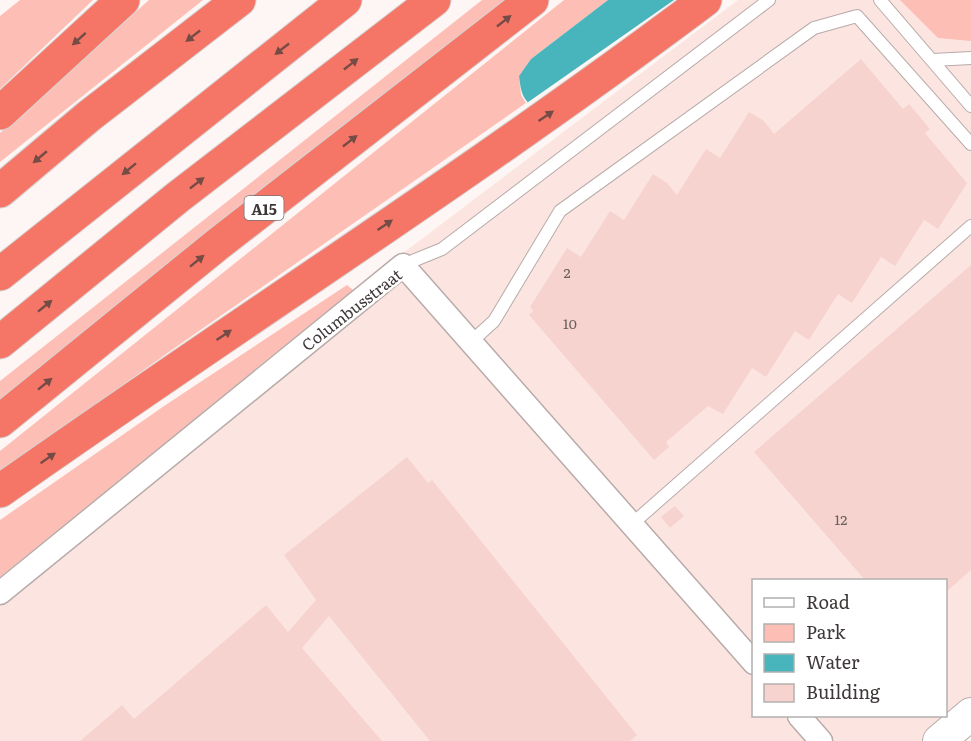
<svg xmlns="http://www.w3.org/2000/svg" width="971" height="741" viewBox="0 0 971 741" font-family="Literata,serif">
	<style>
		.built { fill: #fce5e1; fill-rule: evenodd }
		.green { fill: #fdbfb5 }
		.water { fill: #48b4bc }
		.pier { fill: #fef6f4 }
		.building { fill: #f6d3ce }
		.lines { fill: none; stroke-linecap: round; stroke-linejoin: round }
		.lane-casing { stroke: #b8aba9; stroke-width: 14 }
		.street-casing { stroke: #b8aba9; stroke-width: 25 }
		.secondary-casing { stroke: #b8aba9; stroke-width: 34 }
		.highway-casing { stroke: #d5d3d3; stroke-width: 35 }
		.lane { stroke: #fff; stroke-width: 12 }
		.street { stroke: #fff; stroke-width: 22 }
		.secondary { stroke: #fff; stroke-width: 32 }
		.highway { stroke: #f57667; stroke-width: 33 }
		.oneway { fill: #754b46 }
		.labels { text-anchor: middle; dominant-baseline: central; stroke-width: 5; stroke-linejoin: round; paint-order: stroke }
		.number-label { font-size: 14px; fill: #6c605e }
		.shield { fill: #fff; stroke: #787474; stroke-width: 1.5 }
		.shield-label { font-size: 15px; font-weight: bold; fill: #3e3938 }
		.street-label { font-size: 16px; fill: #3e3938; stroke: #fff }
	</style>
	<rect width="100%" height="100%" fill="#fef6f4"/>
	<path class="built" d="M738,0h233v705l-45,36h-926v-167l374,-299zM754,580h192v136h-192z"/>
	<path class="green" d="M20,0h73l-93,89v-73z
		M149,0h54l-203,162v-29z
		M482,0h31l-513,407v-26z
		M564,0h44l-77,59 -12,17 2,19 5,8 -360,251 -166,119v-22z
		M900,0h71v41l-33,-3z
		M347,285l6,5 -353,287v-57l167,-116z"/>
	<path class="water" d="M608,0h74l-146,109c-14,-9 -15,-17 -17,-33l12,-17z"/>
	<path class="pier" d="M674,0h11l-150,112 -11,-7z"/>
	<path class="building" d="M861,59l42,50 6,-5 21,25 -5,4 42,50 -29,46 -14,-9 -29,46 -14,-9 -29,46 -14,-9 -29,46 -14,-9 -29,46 -14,-9 -29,46 -15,-8 -42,36 3,5 -15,13 -125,-145 4,-4 -3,-4 37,-59 14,9 29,-46 14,9 29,-46 14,9 10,12 29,-46 14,9 29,-46 15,9 10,13z
		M971,265v305l-25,22v-12h-81l-111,-128z
		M407,457l21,26 4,-3 205,255 -7,6h-200l-101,-125 -27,32 80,93h-302l42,-36 12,14 132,-114 22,27 28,-32 -32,-45z
		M675,506l9,10 -14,12 -9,-11z"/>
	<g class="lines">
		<g class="lane-casing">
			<path id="lane" d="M880,0l91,106
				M933,60l38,-2
				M403,265l39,-16 327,-249
				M472,341l22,-20 66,-110 254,-183 43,-12 114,128
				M632,524l339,-298"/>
		</g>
		<g class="street-casing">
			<path id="street" d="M0,593l403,-328 351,398
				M799,716l22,25"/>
		</g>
		<g class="secondary-casing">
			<path id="secondary" d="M939,741l32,-27"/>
		</g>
		<g class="highway-casing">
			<path id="highway" d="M0,113l123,-113
				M0,191l89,-75 150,-116
				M0,274l345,-274
				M0,342l178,-145 256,-197
				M0,421l218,-177 314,-244
				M0,491c234,-165 476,-319 705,-491"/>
		</g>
		<use href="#lane" class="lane"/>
		<use href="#street" class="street"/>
		<use href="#secondary" class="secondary"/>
		<use href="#highway" class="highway"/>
	</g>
	<defs><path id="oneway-solid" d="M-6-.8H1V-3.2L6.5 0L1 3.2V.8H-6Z" transform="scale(1.5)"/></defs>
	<g class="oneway">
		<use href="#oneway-solid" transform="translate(504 21) rotate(-38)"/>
		<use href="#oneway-solid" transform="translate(193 36) rotate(142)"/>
		<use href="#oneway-solid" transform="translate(79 39) rotate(138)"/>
		<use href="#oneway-solid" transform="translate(282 49) rotate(142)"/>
		<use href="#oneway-solid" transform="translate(351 64) rotate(-38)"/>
		<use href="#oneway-solid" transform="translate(546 116) rotate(-34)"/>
		<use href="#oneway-solid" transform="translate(350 141) rotate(-38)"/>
		<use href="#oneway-solid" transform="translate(40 157) rotate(140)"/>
		<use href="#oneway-solid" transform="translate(129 169) rotate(141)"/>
		<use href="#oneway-solid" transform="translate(197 183) rotate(-38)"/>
		<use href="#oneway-solid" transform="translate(385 225) rotate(-34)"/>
		<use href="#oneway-solid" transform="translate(197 261) rotate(-39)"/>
		<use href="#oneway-solid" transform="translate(45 306) rotate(-39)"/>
		<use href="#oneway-solid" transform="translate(224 335) rotate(-34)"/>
		<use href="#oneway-solid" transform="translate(45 384) rotate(-39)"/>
		<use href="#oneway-solid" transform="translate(48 458) rotate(-35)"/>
	</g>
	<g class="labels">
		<g class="number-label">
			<text x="567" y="272">2</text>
			<text x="570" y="323">10</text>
			<text x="841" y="519">12</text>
		</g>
		<rect class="shield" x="244.5" y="196" width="39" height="24" rx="4.5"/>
		<g class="shield-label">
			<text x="264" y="208">A15</text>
		</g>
		<g class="street-label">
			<text transform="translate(351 309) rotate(-38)">Columbusstraat</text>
		</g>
	</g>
	<rect x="752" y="579" width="195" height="138" fill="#ffffff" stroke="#b2b0af" stroke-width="1.5"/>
	<rect x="764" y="598" width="30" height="9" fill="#ffffff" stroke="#b2b0af" stroke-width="1.5"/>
	<text x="806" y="609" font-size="18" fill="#3e3938">Road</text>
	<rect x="764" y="624" width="30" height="18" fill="#fdbfb5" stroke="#b2b0af" stroke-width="1.5"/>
	<text x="806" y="639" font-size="18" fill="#3e3938">Park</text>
	<rect x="764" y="654" width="30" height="18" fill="#48b4bc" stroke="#b2b0af" stroke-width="1.5"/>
	<text x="806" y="669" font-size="18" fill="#3e3938">Water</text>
	<rect x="764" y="684" width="30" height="18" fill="#f6d3ce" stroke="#b2b0af" stroke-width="1.5"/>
	<text x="806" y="699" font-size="18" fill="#3e3938">Building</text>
</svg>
